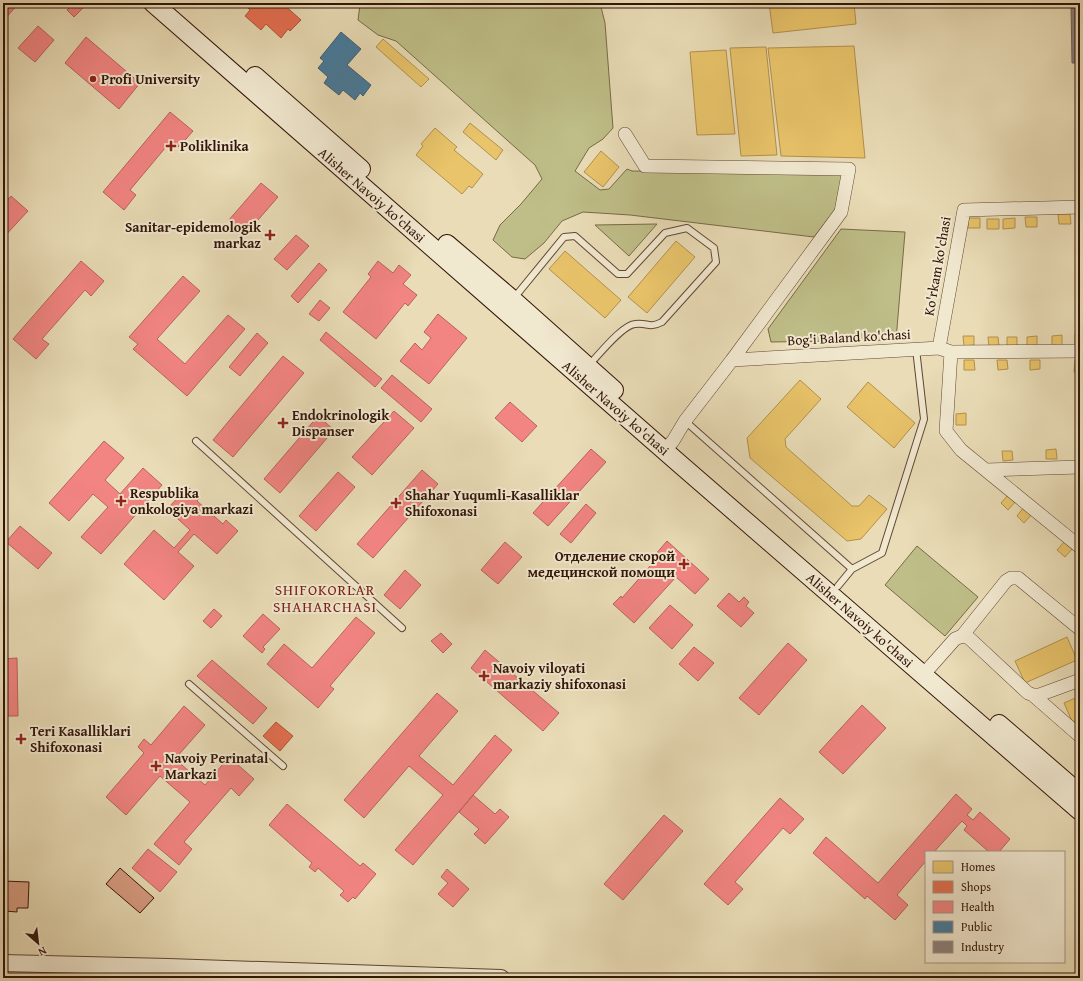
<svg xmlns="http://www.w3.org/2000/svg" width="1083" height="981" viewBox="0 0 1083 981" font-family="'Gentium Book Plus',serif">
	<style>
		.green { fill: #bfbe88; stroke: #786a48 }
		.homes { fill: #e9c46a; stroke: #b2904d }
		.shops { fill: #e76f51; stroke: #b1543b }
		.health { fill: #f28482; stroke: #b8635d }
		.public { fill: #457b9d; stroke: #3f5c70 }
		.industry { fill: #8a817c; stroke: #706159 }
		.building { fill: #d89c81; stroke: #321508 }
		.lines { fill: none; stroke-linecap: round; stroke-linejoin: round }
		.service-casing { stroke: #604734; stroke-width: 8 }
		.minor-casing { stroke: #604734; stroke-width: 14 }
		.tertiary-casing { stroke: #604734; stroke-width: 18 }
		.secondary-casing { stroke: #321508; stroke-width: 20 }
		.service { stroke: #f1e8d0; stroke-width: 6 }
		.minor { stroke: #f1e8d0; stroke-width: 13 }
		.tertiary { stroke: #f1e8d0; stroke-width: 16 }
		.secondary { stroke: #f1e8d0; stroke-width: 18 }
		.poi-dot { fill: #8f2418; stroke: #f1e8d0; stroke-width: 1.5 }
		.labels { text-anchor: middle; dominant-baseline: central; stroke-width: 4; stroke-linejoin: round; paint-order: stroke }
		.poi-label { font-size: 14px; font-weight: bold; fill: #321508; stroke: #f1e8d0; text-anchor: start }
		.street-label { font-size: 14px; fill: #321508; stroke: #f1e8d0 }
		.neighbourhood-label { font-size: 15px; letter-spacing: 1px; fill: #7a1f14; stroke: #f1e8d0 }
	</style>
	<rect width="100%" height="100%" fill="#e9dcb6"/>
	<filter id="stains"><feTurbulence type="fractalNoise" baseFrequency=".005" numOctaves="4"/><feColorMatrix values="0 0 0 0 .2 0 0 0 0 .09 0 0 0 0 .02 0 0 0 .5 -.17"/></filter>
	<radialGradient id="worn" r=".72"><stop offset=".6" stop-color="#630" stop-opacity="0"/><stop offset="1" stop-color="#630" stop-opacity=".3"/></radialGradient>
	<path class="green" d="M362,3h238l5,20 8,105 -10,11 -14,9 -14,23 25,19 9,-1 18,-20 5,2 203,2 7,3 -7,34 -21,27 -184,-22 -47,-3 -21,9 -18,22 -19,16 -13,-2 -19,-17 7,-15 21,-21 21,-25 -7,-14 -139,-124 -18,-6 -20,-15 2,-15z
		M657,224l-28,32 -34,-31z
		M841,229l64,3 -9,108 -125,2 -3,-13z
		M917,546l61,51 -33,39 -60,-51z"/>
	<path class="homes" d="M769,3h85l2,21 -83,9z
		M383,39l46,40 -8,8 -45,-40z
		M854,46l11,112 -84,-2 -13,-108z
		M766,47l11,108 -36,1 -11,-108z
		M726,50l9,84 -38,1 -7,-83z
		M470,123l33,27 -7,10 -33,-28z
		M435,128l22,19 -3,3 29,24 -11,14 -3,-2 -7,8 -46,-39 7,-9 -2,-2z
		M601,151l18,16 -16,20 -19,-15z
		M1058,214h12l1,10h-12z
		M1025,217h12v10h-11z
		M968,218h12v10h-12z
		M1015,218v10l-12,1v-10z
		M987,219h12v10h-12z
		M676,241l19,16 -48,56 -19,-16z
		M565,251l56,49 -16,18 -56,-49z
		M1075,334h5v10h-5z
		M1062,335v10h-10v-9z
		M963,336h11v9l-10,1z
		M1037,336v10l-10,1v-10z
		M988,337h10l1,9 -10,1z
		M1007,337h10v9l-10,1z
		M964,360h10l1,10h-11z
		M997,360h10l1,9 -10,1z
		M1030,360h10v9l-10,1z
		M1075,360l5,1v11h-6z
		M800,380l21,19 -36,40 1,8 66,59h7l10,-11 18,14 -26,30 -14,2 -97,-83 -3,-20z
		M868,382l47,41 -21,25 -47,-41z
		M966,413v12h-10v-11z
		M1056,449l1,10h-11v-9z
		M1002,451h10l1,9 -10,1z
		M1080,451v10h-4v-9z
		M1009,494l7,7 -8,9 -7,-7z
		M1024,507l8,7 -8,9 -7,-7z
		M1065,541l8,7 -8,9 -8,-7z
		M1067,637l10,23 -52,23 -10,-22z
		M1080,696v30l-5,2 -11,-25z"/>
	<path class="shops" d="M243,3h39l19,17 -11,11 -2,-2 -7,9 -15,-14 -5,6 -16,-14 5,-6z
		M276,722l17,14 -13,15 -17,-15z"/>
	<path class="health" d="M3,3h16l-16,18z
		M73,3h10l3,2 -12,12 -7,-7z
		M38,26l16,14 -19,22 -17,-14z
		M86,37l54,46 -21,26 -54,-46z
		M170,112l23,19 -14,16 -8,-6 -41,49 6,5 -12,15 -21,-18z
		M261,183l17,14 -33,38 -17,-14z
		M11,196l17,15 -25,27v-33z
		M296,235l13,11 -22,24 -13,-11z
		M81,261l23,20 -13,15 -6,-6 -43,49 7,5 -13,15 -23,-20z
		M378,261l15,12 6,-8 12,10 -8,9 14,11 -9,11 -3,-3 -29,36 -33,-27 28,-35 -3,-3z
		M319,263l8,7 -29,33 -7,-7z
		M183,276l17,15 -43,48 28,25 43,-49 17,14 -58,67 -54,-47 5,-5 -9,-7z
		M320,300l10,8 -11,13 -10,-7z
		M438,314l29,24 -38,46 -29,-23 15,-18 7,7 9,-12 -7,-6z
		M326,332l56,47 -7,8 -55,-47z
		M257,333l11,10 -28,33 -11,-9z
		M283,356l21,17 -71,84 -20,-17z
		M392,375l40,34 -11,13 -40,-34z
		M510,402l27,24 -15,16 -27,-24z
		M394,411l20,17 -42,47 -20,-18z
		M318,416l16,14 -54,63 -16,-14z
		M104,441l20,17 -19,22 15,14 23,-26 19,17 -61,69 -20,-17 27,-30 -15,-13 -24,27 -20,-18z
		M591,449l15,13 -58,64 -15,-13z
		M422,470l16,14 -65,74 -16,-14z
		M338,472l17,15 -39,44 -17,-15z
		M188,487l12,11 -3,3 26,23 3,-4 12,11 -21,23 -23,-20 -16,18 16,14 -30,34 -40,-36 30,-34 20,18 16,-18 -23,-21z
		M586,504l10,9 -25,30 -11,-9z
		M20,526l32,27 -14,16 -32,-27z
		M667,541l42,38 -14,15 -19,-17 -42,46 -21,-19 8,-8 1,2 36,-41 -3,-2z
		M505,542l17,15 -24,27 -17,-14z
		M405,570l16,15 -21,24 -16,-14z
		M729,593l10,9 5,-5 5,5 -3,4 8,7 -13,14 -24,-21z
		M670,605l23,20 -21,24 -23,-21z
		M214,609l8,7 -11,12 -8,-7z
		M263,614l17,15 -17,18 2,2 -3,4 -19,-17z
		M356,617l19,16 -45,53 4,3 -16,19 -51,-44 17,-20 28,24z
		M441,633l11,11 -9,9 -12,-12z
		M788,643l19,17 -48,55 -20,-17z
		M694,647l20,16 -16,18 -19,-17z
		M485,650l74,63 -16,18 -72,-63z
		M17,658l1,58h-15v-57z
		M212,660l55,48 -14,16 -56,-48z
		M437,693l21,18 -39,45 34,29 42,-50 17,15 -99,115 -18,-15 48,-55 -34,-29 -45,52 -20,-18z
		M862,705l24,23 -43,46 -24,-22z
		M184,706l21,19 -30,34 30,26 24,-28 25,22 -15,17 -8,-8 -47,54 8,7 -13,16 -25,-21 36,-42 -30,-26 -34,39 -20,-18 38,-44 -6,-6 6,-8 7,6z
		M956,794l16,15 -5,6 6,5 7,-8 30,27 -11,13h-10l-25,-22 3,-4 -5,-5 -28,31h-8v9l-29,34 11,10 -13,15 -28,-24 -2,3 -52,-46 13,-16 52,46z
		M473,795l22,19 5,-5 9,8 -24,27 -11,-10 5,-5 -20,-17z
		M780,798l24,21 -14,15 -7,-6 -48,54 8,7 -15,16 -24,-21z
		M287,804l73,62 3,-3 13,11 -21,25 -2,-2 -5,5 -8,-7 4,-4 -26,-23 -3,4 -6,-5 3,-4 -43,-38z
		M664,815l19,16 -60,69 -19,-16z
		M148,849l29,23 -17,20 -28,-24z
		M447,869l22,20 -16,18 -15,-13 10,-11 -7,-6z"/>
	<path class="public" d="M341,32l20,17 -14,16 24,20 -8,11 -3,-3 -5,7 -12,-10 -4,5 -15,-12 4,-6 -10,-9 6,-7 -4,-3z"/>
	<path class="industry" d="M1071,3h9v60h-8z"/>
	<path class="building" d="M120,868l34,30 -14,15 -34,-29z
		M3,881l26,1 -1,26h-11v4l-12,-1v-4h-2z"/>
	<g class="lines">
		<g class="service-casing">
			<path id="service" d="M514,298l50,-61 11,-1 43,38h9l38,-41 22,-5 27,20 2,14 -54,60c-14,7 -14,0 -27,2 -13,1 -37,32 -47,42
				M685,421l167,148
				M196,441l206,187
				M838,586l14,-17 30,-16 42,-134 -8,-70
				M189,684l94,82"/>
		</g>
		<g class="minor-casing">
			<path id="minor" d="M625,134l20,32 204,3 -8,43 -109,148
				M939,348l25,-138 116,-3
				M951,352l-5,79 15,19 119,97
				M665,450l8,-9 12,-20 47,-61 207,-12 12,4 129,-1
				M986,470l94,-3
				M962,636l44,-55 5,-3h7l62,51
				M923,675l32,-36 7,-3 7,2 59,55 5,2h6l41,-15
				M1033,695l47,41"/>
		</g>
		<g class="tertiary-casing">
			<path id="tertiary" d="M3,963l165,4 333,11"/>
		</g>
		<g class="secondary-casing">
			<path id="secondary" d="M153,3l528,462 399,346
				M255,76l106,93
				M447,244l66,56 101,90
				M999,724l81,70"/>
		</g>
		<use href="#service" class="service"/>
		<use href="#minor" class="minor"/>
		<use href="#tertiary" class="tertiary"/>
		<use href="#secondary" class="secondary"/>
	</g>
	<g class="poi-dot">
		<circle cx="93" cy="79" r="4"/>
		<path d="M169 140h4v4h4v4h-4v4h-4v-4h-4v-4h4z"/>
		<path d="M268 229h4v4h4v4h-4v4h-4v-4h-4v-4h4z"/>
		<path d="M281 417h4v4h4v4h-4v4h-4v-4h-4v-4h4z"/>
		<path d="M119 495h4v4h4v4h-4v4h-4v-4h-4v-4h4z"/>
		<path d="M394 497h4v4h4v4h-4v4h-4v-4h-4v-4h4z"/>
		<path d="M682 558h4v4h4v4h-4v4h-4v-4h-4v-4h4z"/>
		<path d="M482 670h4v4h4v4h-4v4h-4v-4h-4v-4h4z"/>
		<path d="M19 733h4v4h4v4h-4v4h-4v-4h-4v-4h4z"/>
		<path d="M154 760h4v4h4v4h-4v4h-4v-4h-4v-4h4z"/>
	</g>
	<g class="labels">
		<g class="poi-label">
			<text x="101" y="79">Profi University</text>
			<text x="180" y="146">Poliklinika</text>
			<text x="261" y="227" text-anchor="end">Sanitar-epidemologik<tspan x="261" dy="16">markaz</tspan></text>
			<text x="292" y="415">Endokrinologik<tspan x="292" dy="16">Dispanser</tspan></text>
			<text x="130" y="493">Respublika<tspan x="130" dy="16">onkologiya markazi</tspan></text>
			<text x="405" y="495">Shahar Yuqumli-Kasalliklar<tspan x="405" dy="16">Shifoxonasi</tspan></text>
			<text x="675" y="556" text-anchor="end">Отделение скорой<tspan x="675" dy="16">медецинской помощи</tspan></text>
			<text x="493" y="668">Navoiy viloyati<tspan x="493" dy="16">markaziy shifoxonasi</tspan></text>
			<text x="30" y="731">Teri Kasalliklari<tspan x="30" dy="16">Shifoxonasi</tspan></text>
			<text x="165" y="758">Navoiy Perinatal<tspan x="165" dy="16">Markazi</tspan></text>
		</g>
		<g class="street-label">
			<text transform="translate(372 195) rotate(41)">Alisher Navoiy ko'chasi</text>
			<text transform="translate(937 266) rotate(-80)">Ko'rkam ko'chasi</text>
			<text transform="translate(849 337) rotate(-3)">Bog'i Baland ko'chasi</text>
			<text transform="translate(616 408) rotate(41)">Alisher Navoiy ko'chasi</text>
			<text transform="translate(860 620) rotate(41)">Alisher Navoiy ko'chasi</text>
		</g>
		<g class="neighbourhood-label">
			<text x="325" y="589">SHIFOKORLAR<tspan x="325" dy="17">SHAHARCHASI</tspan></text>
		</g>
	</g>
	<rect width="1083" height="981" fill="none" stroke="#e9dcb6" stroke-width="16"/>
	<rect x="4" y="4" width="1075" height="973" fill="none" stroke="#321508" stroke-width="2"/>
	<rect x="8" y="8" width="1067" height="965" fill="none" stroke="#321508"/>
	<rect x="925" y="851" width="140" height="112" fill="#f1e8d0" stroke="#a59480"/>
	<rect x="933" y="861" width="20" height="12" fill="#e9c46a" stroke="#a59480"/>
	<text x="961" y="871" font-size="12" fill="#321508">Homes</text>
	<rect x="933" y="881" width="20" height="12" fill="#e76f51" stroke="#a59480"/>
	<text x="961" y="891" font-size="12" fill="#321508">Shops</text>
	<rect x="933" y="901" width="20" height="12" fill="#f28482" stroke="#a59480"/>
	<text x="961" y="911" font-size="12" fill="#321508">Health</text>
	<rect x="933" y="921" width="20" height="12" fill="#457b9d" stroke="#a59480"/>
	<text x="961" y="931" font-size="12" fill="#321508">Public</text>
	<rect x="933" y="941" width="20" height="12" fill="#8a817c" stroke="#a59480"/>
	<text x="961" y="951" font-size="12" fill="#321508">Industry</text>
	<g transform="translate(38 943) rotate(152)" stroke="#f1e8d0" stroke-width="3" paint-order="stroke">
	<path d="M0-3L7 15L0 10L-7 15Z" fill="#321508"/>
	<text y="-6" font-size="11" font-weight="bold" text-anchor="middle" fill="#321508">N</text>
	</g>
	<rect width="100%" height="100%" filter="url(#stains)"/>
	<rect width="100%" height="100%" fill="url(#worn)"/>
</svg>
